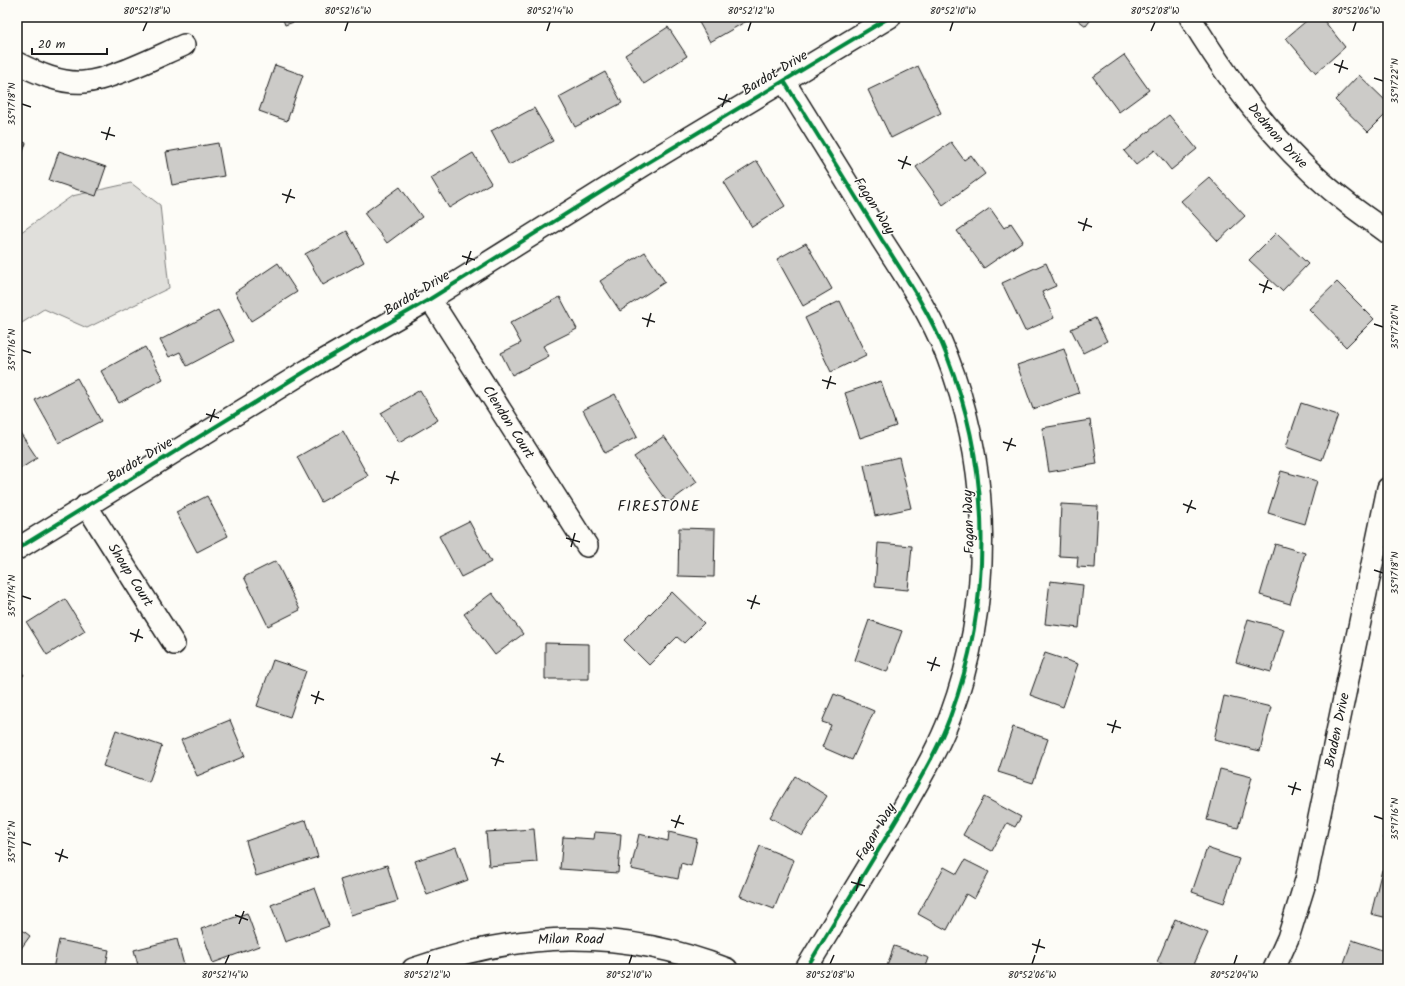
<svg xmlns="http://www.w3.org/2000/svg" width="1405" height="986" viewBox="0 0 1405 986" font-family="Kalam,sans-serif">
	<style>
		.green { fill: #e0dfdb; stroke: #7e7e7c }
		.building { fill: #cccbc8; stroke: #1c1c1c }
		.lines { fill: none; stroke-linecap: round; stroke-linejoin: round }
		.street-casing { stroke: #1c1c1c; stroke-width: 24 }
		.street { stroke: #fdfcf7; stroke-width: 21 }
		.cycleway-casing { stroke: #fdfcf7; stroke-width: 6 }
		.cycleway { stroke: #00873e; stroke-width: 4 }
		.ticks { fill: none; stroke: #1c1c1c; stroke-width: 1.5 }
		.labels { text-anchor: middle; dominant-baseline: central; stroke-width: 3; stroke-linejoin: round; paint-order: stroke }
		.street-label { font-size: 14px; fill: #1c1c1c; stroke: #fdfcf7 }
		.neighbourhood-label { font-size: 15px; letter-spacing: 1px; fill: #1c1c1c; stroke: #fdfcf7 }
		.neatline { fill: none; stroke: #1c1c1c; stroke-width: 1.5 }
		.ticks-label { font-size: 10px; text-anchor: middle; fill: #1c1c1c }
	</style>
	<rect width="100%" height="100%" fill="#fdfcf7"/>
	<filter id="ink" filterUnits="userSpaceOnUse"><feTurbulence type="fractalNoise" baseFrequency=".025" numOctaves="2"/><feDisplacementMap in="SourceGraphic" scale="8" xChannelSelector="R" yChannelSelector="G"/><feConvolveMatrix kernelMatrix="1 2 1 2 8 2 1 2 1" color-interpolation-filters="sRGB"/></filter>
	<g filter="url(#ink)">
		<path class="green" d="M131,183l29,22 9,83 -82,40 -43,-19 -27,17v-91l55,-39z"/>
		<path class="building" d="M282,17h26l-23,8z
			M696,17h52l2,2 -40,23z
			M1074,17h19l-7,9z
			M1311,17h10l24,30 -29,26 -30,-35z
			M668,27l19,29 -43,28 -19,-29z
			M1124,55l25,35 -30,22 -26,-35z
			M275,65l28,10 -16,46 -28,-10z
			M918,66l23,47 -50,25 -23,-48z
			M605,72l17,31 -47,24 -16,-30z
			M1359,75l29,28v9l-20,20 -33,-32z
			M534,108l19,33 -44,24 -18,-34z
			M1169,115l28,34 -26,21 -16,-20 -19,15 -12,-14z
			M17,140l9,3 -9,26z
			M951,142l13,18 7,-5 14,19 -42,31 -27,-38z
			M218,143l6,33 -52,9 -6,-33z
			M59,151l47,16 -10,29 -47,-16z
			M473,153l18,30 -42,25 -18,-30z
			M757,161l28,45 -33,21 -28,-45z
			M1209,177l36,39 -27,25 -37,-40z
			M400,187l22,30 -35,26 -23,-30z
			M990,208l14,20 7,-5 12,18 -39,27 -27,-37z
			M347,231l17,31 -41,23 -18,-31z
			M1276,233l32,31 -26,27 -33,-31z
			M806,243l26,46 -29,17 -26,-47z
			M645,252l20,30 -45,29 -20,-30z
			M278,263l19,29 -46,29 -16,-29z
			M1046,263l10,23 -14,6 12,26 -29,13 -23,-48z
			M1337,282l37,37 -28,28 -37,-38z
			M560,297l17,32 -34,17 6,10 -37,19 -11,-22 20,-10 -11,-20z
			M840,301l26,54 -35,17 -26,-54z
			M218,310l16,31 -47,25 -7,-14 -11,5 -9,-17z
			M1095,318l12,23 -24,12 -12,-24z
			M145,347l18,32 -44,24 -18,-32z
			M1064,349l15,44 -46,16 -16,-44z
			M77,378l24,43 -42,22 -24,-43z
			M881,381l15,45 -36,12 -15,-45z
			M420,390l18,30 -39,23 -18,-30z
			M615,394l22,43 -32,16 -22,-43z
			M1301,403l37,12 -16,45 -36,-13z
			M1090,420l7,44 -48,8 -7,-44z
			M17,428l20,30 -20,13z
			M343,431l25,45 -47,26 -24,-45z
			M664,436l33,46 -29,21 -34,-46z
			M899,457l12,51 -36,8 -11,-51z
			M1281,471l36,10 -12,43 -37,-11z
			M207,496l21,40 -31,16 -21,-40z
			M1061,504l37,2 -3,62 -18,-1 1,-10 -19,-1z
			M469,521l22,41 -30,15 -22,-41z
			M679,528l36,1 -1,48 -36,-1z
			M878,543l34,3 -4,44 -33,-3z
			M1275,544l30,9 -15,51 -30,-9z
			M276,561l24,49 -32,16 -24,-49z
			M1050,581l33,4 -4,43 -34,-4z
			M672,592l32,31 -20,20 -7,-6 -28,28 -25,-25z
			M492,593l31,41 -28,21 -31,-41z
			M65,599l20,32 -38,24 -20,-32z
			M1248,619l36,10 -13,43 -35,-10z
			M869,620l33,11 -15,41 -32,-12z
			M545,643l44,1v35h-44z
			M1045,653l33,11 -15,43 -33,-12z
			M273,660l33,11 -16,46 -33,-11z
			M17,667l7,8 -7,6z
			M834,694l40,17 -22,49 -30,-13 9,-22 -9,-3z
			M1224,696l47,11 -11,44 -46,-11z
			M230,720l15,36 -48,20 -16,-36z
			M1013,727l35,12 -15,44 -35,-11z
			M116,730l46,16 -13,36 -46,-16z
			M1220,769l32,8 -14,51 -31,-8z
			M795,776l32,20 -25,40 -32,-19z
			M984,797l37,20 -6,10 -8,-4 -15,28 -29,-16z
			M1388,818v22l-5,-2z
			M306,820l12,37 -62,19 -10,-35z
			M534,829l3,33 -48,4 -3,-34z
			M595,832l26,2 -3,39 -58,-4 3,-32 31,2z
			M669,832l28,7 -6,27 -10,-3 -3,16 -47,-10 8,-35 29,7z
			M760,846l34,14 -20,49 -34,-13z
			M456,847l12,33 -41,15 -12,-34z
			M1207,848l32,11 -15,44 -32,-11z
			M965,860l24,12 -15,27 -8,-5 -19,36 -29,-16 26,-47 13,7z
			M387,865l11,36 -47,14 -11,-35z
			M1382,870l6,1v47l-17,-4z
			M315,888l14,38 -44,16 -14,-37z
			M247,913l12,33 -46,17 -12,-34z
			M1175,919l33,14 -16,36h-19l-16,-7z
			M17,926l13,10 -13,18z
			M177,939l8,30h-46l-5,-19z
			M59,940l50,10 -4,19h-52z
			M1352,940l36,12 -6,17h-40z
			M894,946l35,12 -4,11h-39z"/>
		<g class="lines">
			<g class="street-casing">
				<g id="street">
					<path id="s1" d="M1190,17c42,70 95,139 161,189 12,9 25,18 37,27"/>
					<path d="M17,63c20,10 44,21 67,19 27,-2 74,-26 100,-37"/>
					<path d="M784,81c33,53 66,106 98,159 24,37 49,75 65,116 45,115 46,245 3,361 -12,32 -30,62 -47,92 -32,54 -65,107 -97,160"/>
					<path id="s2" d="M430,299l157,247"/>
					<path id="s3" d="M86,505l88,139"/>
					<path d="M17,549l302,-186 111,-64 214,-134 246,-148"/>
					<path id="s4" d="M413,969c107,-38 207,-42 314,0"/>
					<path id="s5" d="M1274,969l14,-31 18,-58 82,-392"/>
				</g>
			</g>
			<use href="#street" class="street"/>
			<g class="cycleway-casing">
				<path id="cycleway" d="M784,81c33,53 66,106 98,159 24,37 49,75 65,116 45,115 46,245 3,361 -12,32 -30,62 -47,92 -32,54 -65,107 -97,160
					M17,549l302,-186 111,-64 214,-134 246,-148"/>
			</g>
			<use href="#cycleway" class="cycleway"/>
		</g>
	</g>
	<path class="ticks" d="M143,31l4,-9M345,31l3,-9M547,31l3,-9M748,31l3,-9M950,31l3,-9M1151,31l4,-9M1353,31l3,-9M1334,64l14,5M1339,73l4,-13M1374,78l9,3M718,98l13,4M22,104l9,3M722,107l5,-13M101,132l14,4M106,140l4,-13M898,160l13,5M902,169l5,-13M282,194l13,4M286,203l5,-14M1078,222l14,5M1083,231l4,-13M462,256l13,4M466,265l5,-14M1259,284l13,5M1263,293l5,-13M642,318l13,4M1374,324l9,3M647,327l4,-14M22,350l9,3M822,380l14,4M827,389l4,-13M206,414l13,4M210,422l5,-13M1003,442l13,4M1007,451l5,-13M386,476l13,4M391,484l4,-13M1183,504l13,5M1187,513l5,-13M566,538l14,4M571,547l4,-14M1374,570l9,3M22,596l9,3M747,600l13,4M751,609l5,-14M130,633l13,5M135,642l4,-13M927,662l13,4M931,671l5,-14M311,695l13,5M315,704l4,-13M1107,724l14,4M1112,733l4,-13M491,758l13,4M495,766l5,-13M1288,786l13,4M1292,795l4,-13M1374,816l9,3M671,820l13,4M675,828l5,-13M22,842l9,3M55,853l13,5M59,862l4,-13M851,882l14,4M856,891l4,-14M235,915l13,5M239,924l5,-13M1032,944l13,4M1036,953l4,-14M225,964l4,-9M427,964l3,-9M629,964l3,-9M830,964l4,-9M1032,964l3,-9M1234,964l3,-9"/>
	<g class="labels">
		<g class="street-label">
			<text transform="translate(775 73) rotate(-31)">Bardot Drive</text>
			<text stroke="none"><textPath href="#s1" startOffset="148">Dedmon Drive</textPath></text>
			<text transform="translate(874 206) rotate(58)">Fagan Way</text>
			<text transform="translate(417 293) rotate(-31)">Bardot Drive</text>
			<text stroke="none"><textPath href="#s2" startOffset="146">Clendon Court</textPath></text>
			<text transform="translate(140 460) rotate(-31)">Bardot Drive</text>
			<text transform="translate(969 522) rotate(-92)">Fagan Way</text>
			<text stroke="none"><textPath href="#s3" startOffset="83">Shoup Court</textPath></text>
			<text stroke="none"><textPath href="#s5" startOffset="248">Braden Drive</textPath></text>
			<text transform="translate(876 832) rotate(-59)">Fagan Way</text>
			<text stroke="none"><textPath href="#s4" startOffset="161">Milan Road</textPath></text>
		</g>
		<g class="neighbourhood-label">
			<text x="659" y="507">FIRESTONE</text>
		</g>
	</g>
	<rect width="1405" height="986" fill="none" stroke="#fdfcf7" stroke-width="44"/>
	<path d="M32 48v6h75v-6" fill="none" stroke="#1c1c1c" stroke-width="2"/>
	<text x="38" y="48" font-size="12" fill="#1c1c1c" stroke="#fdfcf7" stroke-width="3" paint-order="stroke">20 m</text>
	<rect x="22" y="22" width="1361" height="942" class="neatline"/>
	<g class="ticks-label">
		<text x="147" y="14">80°52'18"W</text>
		<text x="348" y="14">80°52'16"W</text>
		<text x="550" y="14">80°52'14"W</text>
		<text x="751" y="14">80°52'12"W</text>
		<text x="953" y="14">80°52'10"W</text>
		<text x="1155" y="14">80°52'08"W</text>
		<text x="1356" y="14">80°52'06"W</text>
		<text transform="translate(1394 81) rotate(-90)" y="4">35°17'22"N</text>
		<text transform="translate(11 104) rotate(-90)" y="4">35°17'18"N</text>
		<text transform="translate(1394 327) rotate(-90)" y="4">35°17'20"N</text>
		<text transform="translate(11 350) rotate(-90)" y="4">35°17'16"N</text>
		<text transform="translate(1394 573) rotate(-90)" y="4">35°17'18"N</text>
		<text transform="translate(11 596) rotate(-90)" y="4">35°17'14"N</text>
		<text transform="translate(1394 819) rotate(-90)" y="4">35°17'16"N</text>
		<text transform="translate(11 842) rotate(-90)" y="4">35°17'12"N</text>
		<text x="225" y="978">80°52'14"W</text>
		<text x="427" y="978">80°52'12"W</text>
		<text x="629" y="978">80°52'10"W</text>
		<text x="830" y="978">80°52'08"W</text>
		<text x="1032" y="978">80°52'06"W</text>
		<text x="1234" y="978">80°52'04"W</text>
	</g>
</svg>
